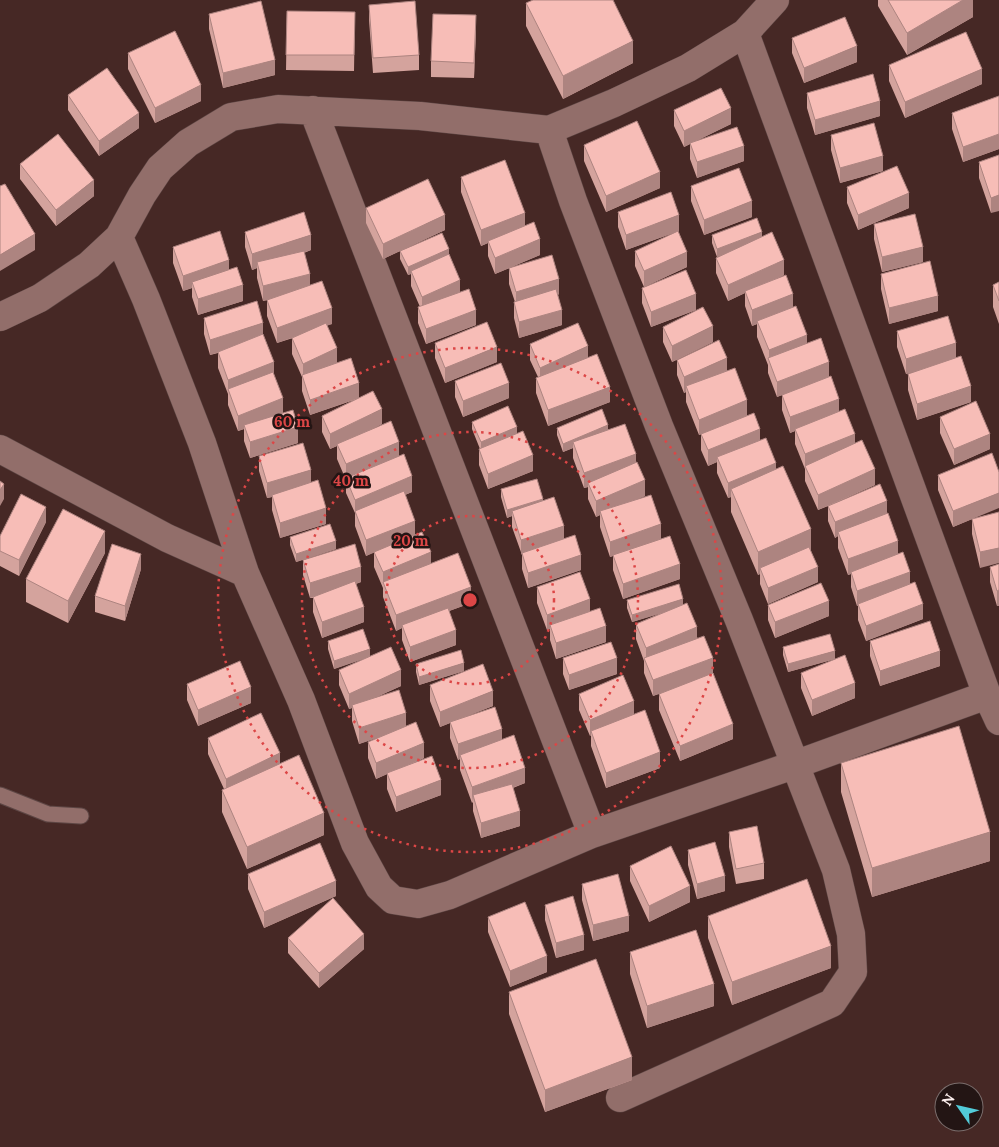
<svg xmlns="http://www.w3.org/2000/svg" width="999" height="1147" viewBox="0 0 999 1147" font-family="Lora,serif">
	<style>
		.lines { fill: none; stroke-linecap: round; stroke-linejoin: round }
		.service-casing { stroke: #5d4644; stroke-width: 17 }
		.minor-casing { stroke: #5d4644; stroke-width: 29 }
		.service { stroke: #926e6a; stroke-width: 15 }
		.minor { stroke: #926e6a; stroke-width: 28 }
		.wall { fill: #d4a39d }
		.shaded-wall { fill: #ad8480 }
		.building { fill: #f7bdb7; stroke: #ad8480 }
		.ring { fill: none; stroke: #dc4646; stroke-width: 2.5; stroke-dasharray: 2.5 5 }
		.centre { fill: #dc4646; stroke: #231514; stroke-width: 2.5 }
		.ring-label { font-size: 15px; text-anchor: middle; font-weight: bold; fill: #dc4646; stroke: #231514; stroke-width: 5; stroke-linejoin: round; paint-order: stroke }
	</style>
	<rect width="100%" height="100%" fill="#462825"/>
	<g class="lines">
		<g class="service-casing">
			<path id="service" d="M0,795l48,19 33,2"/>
		</g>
		<g class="minor-casing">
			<path id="minor" d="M745,33l242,662 12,26
				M313,110l279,724
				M549,130l24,71 86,225 80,194 97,250 15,64 2,38 -21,31 -212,95
				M119,237l27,62 56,144 43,130 56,127 54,143 24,44 14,13 25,4 32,-9 142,-61 202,-69 193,-70
				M0,317l40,-19 49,-33 30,-28 23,-42 18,-27 28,-25 43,-26 47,-8 142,7 129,14 65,-27 74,-35 57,-35 30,-33
				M0,449l167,89 78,35"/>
		</g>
		<use href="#service" class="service"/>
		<use href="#minor" class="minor"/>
	</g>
	<path class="wall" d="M878,0h95v17l-66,38 -29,-49z
		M526,3l107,60 -70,36 -37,-73z
		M369,5l50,50v15l-46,3 -4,-53z
		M287,11l68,1 -1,59 -68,-1z
		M209,14l66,61 -52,13 -14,-59z
		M476,30l-2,48 -43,-1v-16z
		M792,38l65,24 -53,21 -12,-30z
		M128,53l73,48 -46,22 -27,-54z
		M889,65l93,19 -77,34 -16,-37z
		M807,93l73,23 -65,19 -8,-27z
		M68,95l71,33 -40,28 -31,-46z
		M999,96v53l-36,13 -11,-33v-16z
		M674,110l57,14 -35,17 48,20 -47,17 -7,-19v-15l-6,3 -10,-21z
		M831,135l52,36 -43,12 -9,-33z
		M584,145l76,43 -54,24 -22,-51z
		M999,155l-8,58 -12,-35v-16z
		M20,164l74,32 -38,30 -36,-47z
		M461,177l64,48 15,30 -45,19 -7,-18v-13l-7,3 -20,-54z
		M691,186l61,31 -48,18 -13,-34z
		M847,187l62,21 -51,22 -11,-27z
		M366,208l79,22 -62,29 -17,-36z
		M618,212l61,19 -53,19 -8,-23z
		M874,224l49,38 -41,10 -8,-33z
		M245,232l66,18 -7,3 6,32 22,39 -5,1 10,38 22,35 23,26 -14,7 31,25 13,36 -7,3 10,40 16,29 40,39 -22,8 7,34 -46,17 -8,-22v-12l-6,3 -13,-34v-10v1l-9,-21v-15l-8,4 -11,-30v-13l-9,-20v-13l-9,-21v-13l-7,3 -8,-17v-16l32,-16 -44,15 -8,-24v-14l-10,-23v-16l4,-1 -19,6 -10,-27v-16l4,-1 -8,2 -6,-23v-10l-5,2 -7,-23z
		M712,235l50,2 22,38 -8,4 17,28 14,37 22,32 10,35 36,74 -40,18 52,11 11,40 25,65 -57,22 -8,-21v-14h-1l-6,-19v-13l-3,1 -10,-27v-12l-3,2 -7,-17v-15l-10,4 -13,-29v-12l-10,-25v-13l-5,2 -8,-23v-15l-5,2 -9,-24v-8l-11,-28v-13l-5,2 -7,-20v-13l-17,8 -12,-28v-15l13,-6 -12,5 -5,-14z
		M173,247l56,23 14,31 -45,14 -6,-18v-9l-9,3 -10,-28z
		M400,251l49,3 11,38 16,33 -50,19 -8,-21v-16h2l-9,-21v-12l-3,1 -8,-16z
		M635,251l52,16 -43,20 -9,-21z
		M509,268l50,26 -1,1 4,30 -43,13 -5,-20v-16h1l-6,-18z
		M881,274l57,37 -49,13 -8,-35z
		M999,282v42l-6,-17v-22z
		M642,288l54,22 -45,17 -9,-24z
		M204,318l59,17 20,78 15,30 -48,15 -6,-17v-12l-6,2 -10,-26v-11l-10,-26v-15l-8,2 -6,-21z
		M663,327l50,15 -41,20 -9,-20z
		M897,331l59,27 15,44 -54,18 -9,-30v-16l22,-7 -24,7 -9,-27z
		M435,343l62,19 -52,21 -10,-25z
		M530,344l58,14 22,44 -62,24 -12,-33v-15l2,-1 -8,-17z
		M677,360l50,11 20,44 29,54 35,82 7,31 -50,22 -8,-20v-10l-2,1 -27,-63v-15l-3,1 -11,-25v-11l-9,4 -7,-16v-16l8,-3 -10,4 -13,-33v-10l-2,1 -7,-18z
		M455,381l54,17 -46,19 -8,-20z
		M940,417l50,32 -36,16 -14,-32z
		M472,422l45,12 16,37 -45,18 -9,-24v-16h1l-8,-20z
		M557,428l51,1 28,33 9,34 -8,3 24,40 19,40 -57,20 -10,-29v-14l-3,1 -10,-30v-12l-4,2 -8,-18v-12l-4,1 -11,-30v-10l-10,4 -6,-17z
		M259,456l52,26 15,42 -46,14 -8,-28v-13l-5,1 -8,-27z
		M938,475l37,43 24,-6 -19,56 -8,-34v-15l-19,8 -15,-37z
		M501,489l42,12 38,69 -53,18 -6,-19v-14l-10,-28v-11l-5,2 -6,-21z
		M46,522l-27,54 -19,-10v-30z
		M290,537l46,12 -40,13 -6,-17z
		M105,553l-37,70 -42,-21v-23z
		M303,560l58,22 -5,2 8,38 -42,16 -9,-26v-14h-3l-7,-23z
		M999,564v42h-2l-7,-24v-15z
		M141,569l-16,52 -30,-9v-16z
		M537,587l53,24 16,31 -50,17 -6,-19v-11l-3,1 -10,-27z
		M627,600l56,5 30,68 20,66 -53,22 -21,-51v-16l24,-9 -30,11 -9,-23v-12l-8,-22v-15l25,-11 -29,9 -5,-14z
		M768,605l61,11 -54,22 -7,-18z
		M328,641l42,16 31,29 -31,14 36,26 18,32 -19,9 36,28 -45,17 -9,-23v-15l-11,5 -8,-21v-16l13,-6 -22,8 -7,-23v-13l-3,1 -10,-24v-15l29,-13 -34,12 -6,-20z
		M870,641l70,25 -60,20 -10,-30z
		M783,647l52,12 -47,13 -5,-17z
		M563,658l54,16 -48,16 -6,-16z
		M416,664l48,7 -45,14 -3,-13z
		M801,673l54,25 -43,18 -11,-28z
		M187,684l64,19 -53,23 -11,-26z
		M430,685l63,21 -26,10 35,23 23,44 -12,5 7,38 -39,12 -8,-27v-9l-1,1 -12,-33v-11l-2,1 -8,-22v-15l-10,4 -10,-26z
		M579,694l55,20 26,54 -54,20 -15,-42v-11l-1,1 -11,-26z
		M208,738l72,26 44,71 -77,34 -25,-57v-22l2,-1 -16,-35z
		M841,763l149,98 -118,36 -31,-105z
		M729,832l35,31v16l-28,5 -7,-37z
		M688,850l37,41 -28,8 -9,-34z
		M630,866l60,36 -41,20 -19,-41z
		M248,874l88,22 -72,32 -16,-39z
		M582,884l47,47 -36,10 -11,-41z
		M545,905l39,45 -28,8 -11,-38z
		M708,916l123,52 -99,37 -24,-67z
		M488,917l59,55 -37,15 -22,-55z
		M288,938l76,11 -45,39 -31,-35z
		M630,952l84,54 -67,22 -17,-54z
		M509,992l123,88 -87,32 -36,-98z"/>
	<path class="shaded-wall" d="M963,0h10v17l-66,38v-22z
		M476,15v15l-2,48v-15z
		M633,41v22l-70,36v-23z
		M857,46v16l-53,21v-15z
		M275,60v15l-52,13v-15z
		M982,69v15l-77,34v-16z
		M201,85v16l-46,22v-15z
		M880,101v15l-65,19v-15z
		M731,108v16l-47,23v-16z
		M139,113v15l-40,28v-15z
		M999,134v15l-36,13v-15z
		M744,146v15l-47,17v-16z
		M883,156v15l-43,12v-15z
		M660,172v16l-54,24v-16z
		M94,180v16l-38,30v-16z
		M909,193v15l-51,22v-15z
		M999,195v16l-8,2v-15z
		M752,201v16l-48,18v-15z
		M525,213v16l-37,12v2l-7,3v-16z
		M445,215v15l-62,29v-15z
		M679,215v16l-53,19v-15z
		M762,232v8l-45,17v-8z
		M35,234v16l-35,21v-16z
		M311,235v15l-52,18 -2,-6v6l-5,2v-16z
		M540,239v16l-45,19v-16z
		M923,247v15l-41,10v-15z
		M449,249v8l-38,14v3l-3,1v-8z
		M687,252v15l-43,20v-16z
		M229,260v15l-37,7v6l-9,3v-15z
		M784,260v15l-39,18v-2v2l-17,8v-16z
		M310,274v16l-47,11v-15z
		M559,279v15l-43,14v-16z
		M460,280v16l-38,17v-16z
		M243,285v16l-45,14v-16z
		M696,294v16l-45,17v-15z
		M793,294v16l-36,11v3l-5,2v-16z
		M938,296v15l-49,13v-16z
		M332,308v16l-55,19v-15z
		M476,310v15l-50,19v-15z
		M562,310v15l-43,13v-16z
		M263,323v15l-53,17v-15z
		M713,326v16l-41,20v-16z
		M807,335v16l-38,7v-8z
		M956,343v16l-50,15v-15z
		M588,346v16l-48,21v-15z
		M497,347v15l-52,21v-15z
		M337,348v16l-34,15v-15z
		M727,358v15l-41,13v6l-2,1v-16z
		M274,362v16l-46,13v-11z
		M829,362v15l-52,20v-15z
		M359,383v15l-49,17v-15z
		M509,383v15l-46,19v-16z
		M971,386v16l-54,18v-16z
		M610,387v15l-62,24v-16z
		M283,398v16l-39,11v4l-6,2v-15z
		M839,399v15l-44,15v2l-5,2v-16z
		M747,400v16l-48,19v-15z
		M382,409v15l-44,21 -1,-1v2l-7,3v-15z
		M608,425v8l-35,9v6l-10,4v-8z
		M298,427v16l-48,15v-16z
		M517,427v8l-36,15v-8z
		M760,429v15l-43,13v5l-9,4v-16z
		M855,434v16l-50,16v3v-15z
		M990,434v15l-36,16v-16z
		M399,442v15l-53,21v2v-16z
		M636,454v15l-48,14v4l-4,1v-15z
		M533,455v16l-45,18v-15z
		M776,463v15l-45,11v8l-3,1v-15z
		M875,469v16l-57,25v-15z
		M311,470v16l-39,9v2l-5,1v-15z
		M412,476v16l-56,23 -1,-2v-13z
		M645,480v16l-44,19 -1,-4v4l-4,2v-16z
		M4,484v15l-4,7v-16z
		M999,493v15l-46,19v-16z
		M543,499v8l-31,4v5l-5,2v-8z
		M887,501v15l-49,16v4l-3,2v-16z
		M46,507v15l-27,54v-16z
		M326,508v16l-46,14v-15z
		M415,521v15l-49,20v-16z
		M661,524v16l-51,17v-15z
		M564,526v15l-42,12 -1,2v-15z
		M811,529v23l-51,16v6l-2,1v-23z
		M105,531v22l-37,70v-22z
		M336,541v8l-40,13v-8z
		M898,541v15l-47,16v2l-3,1v-16z
		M999,548v15l-19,5v-16z
		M431,552v16l-48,14v6v-16z
		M141,554v15l-16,52v-15z
		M581,555v15l-53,18v-15z
		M680,564v15l-57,20v-15z
		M361,567v15l-51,16v-15z
		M818,567v15l-50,22v-16z
		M910,572v15l-52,17v2h-1v-15z
		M471,587v16l-68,25 -1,-3v3l-6,3v-16z
		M999,590v16h-2v-15z
		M590,599v16l-40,10v4l-3,1v-15z
		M683,599v8l-51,15v-7z
		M829,601v15l-54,22v-16z
		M923,604v15l-57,22v-15z
		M364,607v15l-42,16v-16z
		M606,626v16l-50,17v-16z
		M697,627v16l-51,18v-13z
		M456,630v15l-46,17v-15z
		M370,649v8l-36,12v-8z
		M835,651v8l-47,13v-8z
		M940,651v15l-60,20v-15z
		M617,658v16l-48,16v-15z
		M713,658v16l-60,22v-16z
		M464,663v8l-45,14v-8z
		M401,670v16l-49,22v-3v3l-3,1v-15z
		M855,683v15l-43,18v-16z
		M251,687v16l-53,23v-16z
		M493,691v15l-53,21v-15z
		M634,701v16l-43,14v4l-1,1v-16z
		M406,713v16l-47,15v-16z
		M733,724v15l-53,22v-15z
		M502,729v16l-42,10v4l-2,1v-16z
		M424,743v15l-48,21v-16z
		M660,752v16l-54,20v-15z
		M280,753v15l-54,26v-15z
		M525,768v15l-51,19 -1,-7 -1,8v-16z
		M441,780v15l-45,17v-15z
		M520,811v15l-39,12v-15z
		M324,813v22l-77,34v-22z
		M990,832v29l-118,36v-29z
		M725,876v15l-28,8v-15z
		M336,881v15l-72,32v-16z
		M690,886v16l-41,20v-16z
		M629,916v15l-36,10v-16z
		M364,934v15l-45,39v-15z
		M584,935v15l-28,8v-15z
		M831,946v22l-99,37v-23z
		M547,956v16l-37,15v-16z
		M714,984v22l-67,22v-22z
		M632,1057v23l-87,32v-22z"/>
	<path class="building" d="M533,0h80l20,41 -70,35 -37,-73z
		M888,0h75l-56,33z
		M261,1l14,59 -52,13 -14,-59z
		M415,1l4,54 -46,3 -4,-53z
		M287,11l68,1 -1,43h-68z
		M433,14l43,1 -2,48 -43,-2z
		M845,17l12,29 -53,22 -12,-30z
		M175,31l26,54 -46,23 -27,-55z
		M966,32l16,37 -77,33 -16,-37z
		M107,68l32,45 -40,28 -31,-46z
		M873,74l7,27 -65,19 -8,-27z
		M721,88l10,20 -47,23 -10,-21z
		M999,96v38l-36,13 -11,-34z
		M637,121l23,51 -54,24 -22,-51z
		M874,123l9,33 -43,12 -9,-33z
		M737,127l7,19 -47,16 -7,-19z
		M58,134l36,46 -38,30 -36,-46z
		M999,155v40l-8,3 -12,-36z
		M505,160l20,53 -44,17 -20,-53z
		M897,166l12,27 -51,22 -11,-28z
		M739,168l13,33 -48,19 -13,-34z
		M428,179l17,36 -62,29 -17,-36z
		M5,184l30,50 -35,21v-69z
		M671,192l8,23 -53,20 -8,-23z
		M304,212l7,23 -59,19 -7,-22z
		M915,214l8,33 -41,10 -8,-33z
		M757,218l5,14 -45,17 -5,-14z
		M534,222l6,17 -45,19 -7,-17z
		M220,231l9,29 -46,16 -10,-29z
		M678,231l9,21 -43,19 -9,-20z
		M772,232l12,28 -56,25 -12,-27z
		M442,233l7,16 -41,18 -8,-16z
		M304,251l6,23 -47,12 -6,-24z
		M449,254l11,26 -38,17 -11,-26z
		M552,255l7,24 -43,13 -7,-24z
		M930,261l8,35 -49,12 -8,-34z
		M237,267l6,18 -45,14 -6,-17z
		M686,270l10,24 -45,18 -9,-24z
		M786,275l7,19 -41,16 -7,-19z
		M322,281l10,27 -55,20 -10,-28z
		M999,282v19l-6,-16z
		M469,289l7,21 -50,19 -8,-22z
		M556,289l6,21 -43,12 -5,-20z
		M257,301l6,22 -53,17 -6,-22z
		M796,306l11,29 -38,15 -12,-29z
		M703,307l10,19 -41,20 -9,-19z
		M948,316l8,27 -50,16 -9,-28z
		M487,322l10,25 -52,21 -10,-25z
		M326,323l11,25 -34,16 -11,-26z
		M578,323l10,23 -48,22 -10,-24z
		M263,334l11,28 -46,18 -10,-28z
		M821,338l8,24 -52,20 -9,-24z
		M719,340l8,18 -43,19 -7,-17z
		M597,354l13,33 -62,23 -12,-32z
		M961,356l10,30 -54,18 -9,-30z
		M351,358l8,25 -49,17 -8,-25z
		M501,363l8,20 -46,18 -8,-20z
		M735,368l12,32 -48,20 -13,-34z
		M273,372l10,26 -45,18 -10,-27z
		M831,376l8,23 -49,18 -8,-22z
		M373,391l9,18 -52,25 -8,-18z
		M976,401l14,33 -36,15 -14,-32z
		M508,406l9,21 -36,15 -9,-20z
		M602,409l6,16 -45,19 -6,-16z
		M845,409l10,25 -50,20 -10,-25z
		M293,410l5,17 -48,15 -6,-17z
		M754,413l6,16 -52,21 -7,-16z
		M391,421l8,21 -53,22 -9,-20z
		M625,424l11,30 -52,19 -11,-31z
		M523,431l10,24 -45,19 -9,-25z
		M766,438l10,25 -48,20 -11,-26z
		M862,440l13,29 -57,26 -13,-29z
		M303,443l8,27 -44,13 -8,-27z
		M992,453l7,19v21l-46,18 -15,-36z
		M404,454l8,22 -57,24 -9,-22z
		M637,462l8,18 -49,21 -8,-18z
		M783,466l28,63 -53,23 -27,-63z
		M537,479l6,20 -36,11 -6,-21z
		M318,480l8,28 -46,15 -8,-28z
		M0,481l4,3 -4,6z
		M880,484l7,17 -52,21 -7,-16z
		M404,491l11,30 -49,19 -11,-29z
		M21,494l25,13 -27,53 -19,-9v-15z
		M651,495l10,29 -51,18 -10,-31z
		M554,497l10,29 -43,14 -9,-29z
		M63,509l42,22 -37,70 -42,-22z
		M999,512v36l-19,4 -8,-33z
		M888,513l10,28 -50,18 -10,-27z
		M330,524l6,17 -40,13 -6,-17z
		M422,532l9,20 -48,20 -9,-20z
		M575,535l6,20 -53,18 -6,-20z
		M670,536l10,28 -57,20 -10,-29z
		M112,544l29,10 -16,52 -30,-10z
		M355,544l6,23 -51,16 -7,-23z
		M809,547l9,20 -50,21 -8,-20z
		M903,552l7,20 -53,19 -6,-19z
		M458,553l13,34 -75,28 -13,-33z
		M999,564v26l-2,1 -7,-24z
		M580,572l10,27 -43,16 -10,-28z
		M355,581l9,26 -42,15 -9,-25z
		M915,582l8,22 -57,22 -8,-22z
		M821,583l8,18 -54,21 -7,-17z
		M679,584l4,15 -51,16 -5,-15z
		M687,603l10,24 -51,21 -10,-24z
		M448,608l8,22 -46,17 -8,-22z
		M600,608l6,18 -50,17 -6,-18z
		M930,621l10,30 -60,20 -10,-30z
		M363,629l7,20 -36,12 -6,-20z
		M830,634l5,17 -47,13 -5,-17z
		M704,636l9,22 -60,22 -9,-22z
		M611,642l6,16 -48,17 -6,-17z
		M391,647l10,23 -52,24 -10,-24z
		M461,650l3,13 -45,14 -3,-13z
		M845,655l10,28 -43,17 -11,-27z
		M240,661l11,26 -53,23 -11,-26z
		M483,664l10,27 -53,21 -10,-27z
		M713,673l20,51 -53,22 -21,-52z
		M623,675l11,26 -44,19 -11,-26z
		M399,690l7,23 -47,15 -7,-23z
		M495,707l7,22 -44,15 -8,-22z
		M645,710l15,42 -54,21 -15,-42z
		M261,713l19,40 -54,26 -18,-41z
		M416,722l8,21 -48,20 -8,-21z
		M959,726l31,106 -118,36 -31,-105z
		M514,735l11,33 -53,19 -12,-32z
		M299,755l25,58 -77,34 -25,-57z
		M432,756l9,24 -45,17 -9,-24z
		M512,784l8,27 -39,12 -8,-28z
		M757,826l7,37 -28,6 -7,-37z
		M715,842l10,34 -28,8 -9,-34z
		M320,843l16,38 -72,31 -16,-38z
		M671,846l19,40 -41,20 -19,-40z
		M618,874l11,42 -36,9 -11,-41z
		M807,879l24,67 -99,36 -24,-66z
		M573,896l11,39 -28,8 -11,-38z
		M333,898l31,36 -45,39 -31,-35z
		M525,902l22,54 -37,15 -22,-54z
		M696,930l18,54 -67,22 -17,-54z
		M596,959l36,98 -87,33 -36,-98z"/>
	<g class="ring">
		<circle cx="470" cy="600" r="84"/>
		<circle cx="470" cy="600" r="168"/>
		<circle cx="470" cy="600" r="252"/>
	</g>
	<circle cx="470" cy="600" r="8" class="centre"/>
	<g class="ring-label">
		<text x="292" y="427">60 m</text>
		<text x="351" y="486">40 m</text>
		<text x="411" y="546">20 m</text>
	</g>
	<g transform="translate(959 1107) rotate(304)"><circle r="24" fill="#231514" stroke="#7a6d6c"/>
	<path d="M0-4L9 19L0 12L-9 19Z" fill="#52cbd9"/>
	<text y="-8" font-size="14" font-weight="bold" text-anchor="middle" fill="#fdf0ef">N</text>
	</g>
</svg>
